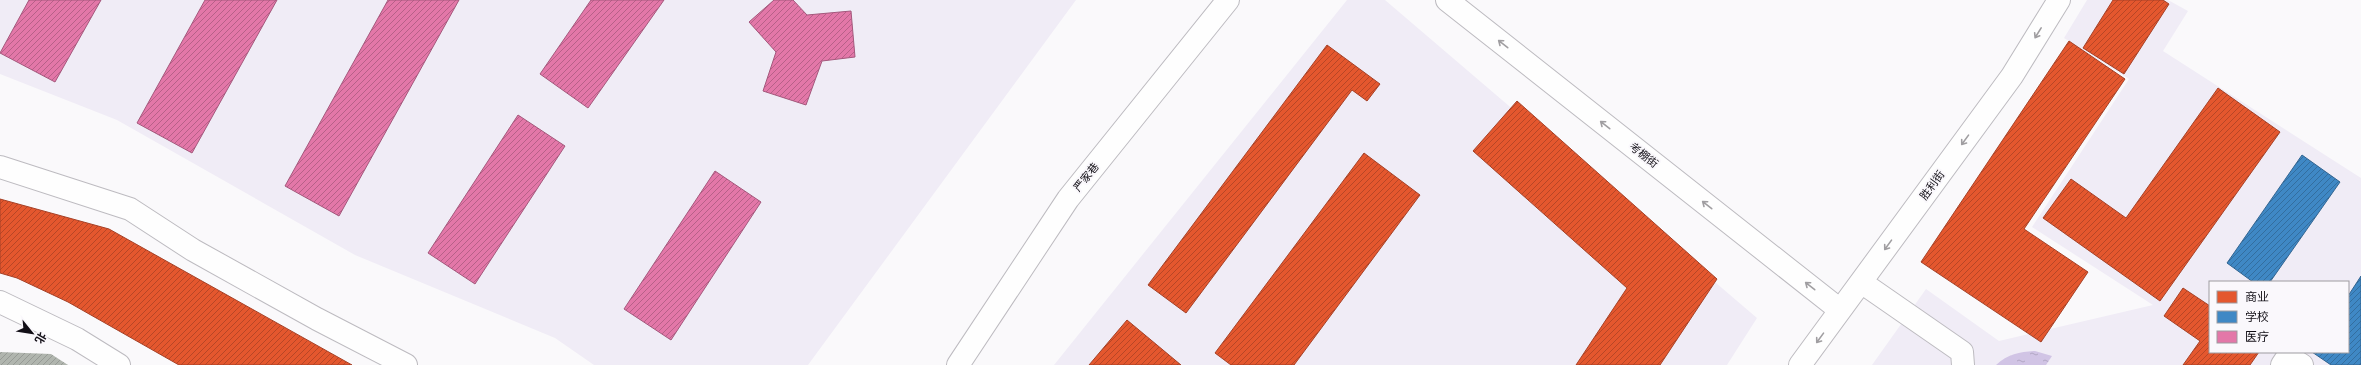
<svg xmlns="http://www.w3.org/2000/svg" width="2361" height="365" viewBox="0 0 2361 365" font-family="Poppins,'Noto Sans SC',sans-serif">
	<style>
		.built { fill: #f0ecf6; fill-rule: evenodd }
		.water { fill: url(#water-ripples) }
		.shops { fill: url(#shops-hatch); stroke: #a54127 }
		.schools { fill: url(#schools-hatch); stroke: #326490 }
		.health { fill: url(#health-hatch); stroke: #a4587c }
		.building { fill: url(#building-hatch) }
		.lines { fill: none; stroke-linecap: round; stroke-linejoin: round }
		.minor-casing { stroke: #bdbbc0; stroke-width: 24 }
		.minor { stroke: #fefefe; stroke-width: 22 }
		.oneway { stroke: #a09ea1 }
		.labels { text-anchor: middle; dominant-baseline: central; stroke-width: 4; stroke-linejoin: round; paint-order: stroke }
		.street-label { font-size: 11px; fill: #120f16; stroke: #faf8fc }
	</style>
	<defs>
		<pattern id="water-ripples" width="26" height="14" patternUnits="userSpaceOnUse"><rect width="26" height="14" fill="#d1c4e5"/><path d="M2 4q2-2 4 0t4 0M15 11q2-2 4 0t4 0" fill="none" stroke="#b2a7c4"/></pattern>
		<pattern id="shops-hatch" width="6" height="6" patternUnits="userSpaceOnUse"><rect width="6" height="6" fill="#e4572e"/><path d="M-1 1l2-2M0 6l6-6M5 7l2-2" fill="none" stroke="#b74626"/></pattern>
		<pattern id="schools-hatch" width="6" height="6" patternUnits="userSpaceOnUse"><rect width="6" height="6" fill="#3f88c5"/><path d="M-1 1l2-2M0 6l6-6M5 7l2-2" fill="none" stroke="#336e9f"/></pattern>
		<pattern id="health-hatch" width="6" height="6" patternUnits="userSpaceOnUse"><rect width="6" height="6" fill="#e377a8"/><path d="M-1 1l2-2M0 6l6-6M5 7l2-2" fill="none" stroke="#b76088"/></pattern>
		<pattern id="building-hatch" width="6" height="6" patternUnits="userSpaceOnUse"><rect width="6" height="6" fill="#b0b5ae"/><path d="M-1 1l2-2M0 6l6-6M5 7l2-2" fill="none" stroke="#969a95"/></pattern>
	</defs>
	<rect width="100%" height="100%" fill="#faf9fb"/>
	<path class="built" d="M0,0h1076l-268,365h-214l-39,-27 -200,-83 -238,-135 -117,-46z
		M1347,0h38l372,318 -30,47h-673z
		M2087,0h81l20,11 -25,40 198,127v187h-489l54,-76 73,52 154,-36 -121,-78 97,-148 -65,-41zM2210,282h138v70h-138z"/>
	<path class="water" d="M2035,351l17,5 -6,9h-50c12,-11 24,-13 39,-14z"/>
	<path class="shops" d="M2113,0h50l6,4 -45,70 -41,-26z
		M2069,41l56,38 -101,150 64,43 -47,70 -120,-80z
		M1327,45l53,39 -13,17 -15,-11 -166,223 -38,-28z
		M2218,88l62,44 -120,169 -117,-83 28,-39 55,39z
		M1517,101l200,178 -57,86h-84l51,-77 -154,-137z
		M1364,153l56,42 -126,170h-63l-16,-12z
		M0,199l109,30 243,136h-173l-111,-63 -51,-24 -17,-5z
		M2183,288l27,18v46h49l-9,13h-67l17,-24 -36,-25z
		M1127,320l54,45h-92z"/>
	<path class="schools" d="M2302,155l38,27 -70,100h-17l-26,-19z
		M2361,276v89h-30l-19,-13h36v-56z"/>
	<path class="health" d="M29,0h72l-46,82 -55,-29z
		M205,0h72l-85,153 -55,-30z
		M388,0h71l-120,216 -54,-30z
		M591,0h73l-76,108 -48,-34z
		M774,0h19l14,15 44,-4 4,46 -33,4 -16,44 -43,-14 13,-39 -27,-30z
		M518,115l47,31 -90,138 -47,-31z
		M715,171l46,31 -90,138 -47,-31z"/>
	<path class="building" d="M0,352l51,2 17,11h-68z"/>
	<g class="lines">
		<g class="minor-casing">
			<path id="minor" d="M1447,0l393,310
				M0,167l130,42 63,41 124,69 89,46
				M1861,282l101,70 1,13
				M0,302l77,37 42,26
				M958,365l110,-166 160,-199
				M1800,365l212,-289 47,-76
				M2282,365l6,-9 14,9"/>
		</g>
		<use href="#minor" class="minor"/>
	</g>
	<defs><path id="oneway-shaft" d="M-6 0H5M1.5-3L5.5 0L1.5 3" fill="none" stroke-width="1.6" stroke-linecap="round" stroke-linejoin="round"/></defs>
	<g class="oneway">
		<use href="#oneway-shaft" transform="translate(2038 33) rotate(122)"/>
		<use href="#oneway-shaft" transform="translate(1503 44) rotate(-142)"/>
		<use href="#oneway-shaft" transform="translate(1605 125) rotate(-142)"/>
		<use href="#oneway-shaft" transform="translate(1965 140) rotate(126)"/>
		<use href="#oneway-shaft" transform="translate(1707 205) rotate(-142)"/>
		<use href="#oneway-shaft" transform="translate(1888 245) rotate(126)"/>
		<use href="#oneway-shaft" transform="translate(1810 286) rotate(-142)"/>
		<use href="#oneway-shaft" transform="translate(1820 338) rotate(126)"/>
	</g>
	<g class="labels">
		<g class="street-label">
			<text transform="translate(1644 155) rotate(38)">考棚街</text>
			<text transform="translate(1086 177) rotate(-51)">严家巷</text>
			<text transform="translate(1932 185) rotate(-54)">胜利街</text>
		</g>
	</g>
	<rect x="2209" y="281" width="140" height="72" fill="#faf8fc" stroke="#9d9ba0"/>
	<rect x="2217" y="291" width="20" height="12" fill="#e4572e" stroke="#9d9ba0"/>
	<text x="2245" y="301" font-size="12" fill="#120f16">商业</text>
	<rect x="2217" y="311" width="20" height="12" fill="#3f88c5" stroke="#9d9ba0"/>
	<text x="2245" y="321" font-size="12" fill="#120f16">学校</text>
	<rect x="2217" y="331" width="20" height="12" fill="#e377a8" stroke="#9d9ba0"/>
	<text x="2245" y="341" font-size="12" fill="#120f16">医疗</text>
	<g transform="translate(32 333) rotate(120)" stroke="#faf8fc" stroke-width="3" paint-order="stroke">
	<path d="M0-3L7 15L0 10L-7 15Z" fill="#120f16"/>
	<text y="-6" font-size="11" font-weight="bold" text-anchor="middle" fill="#120f16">北</text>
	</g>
</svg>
